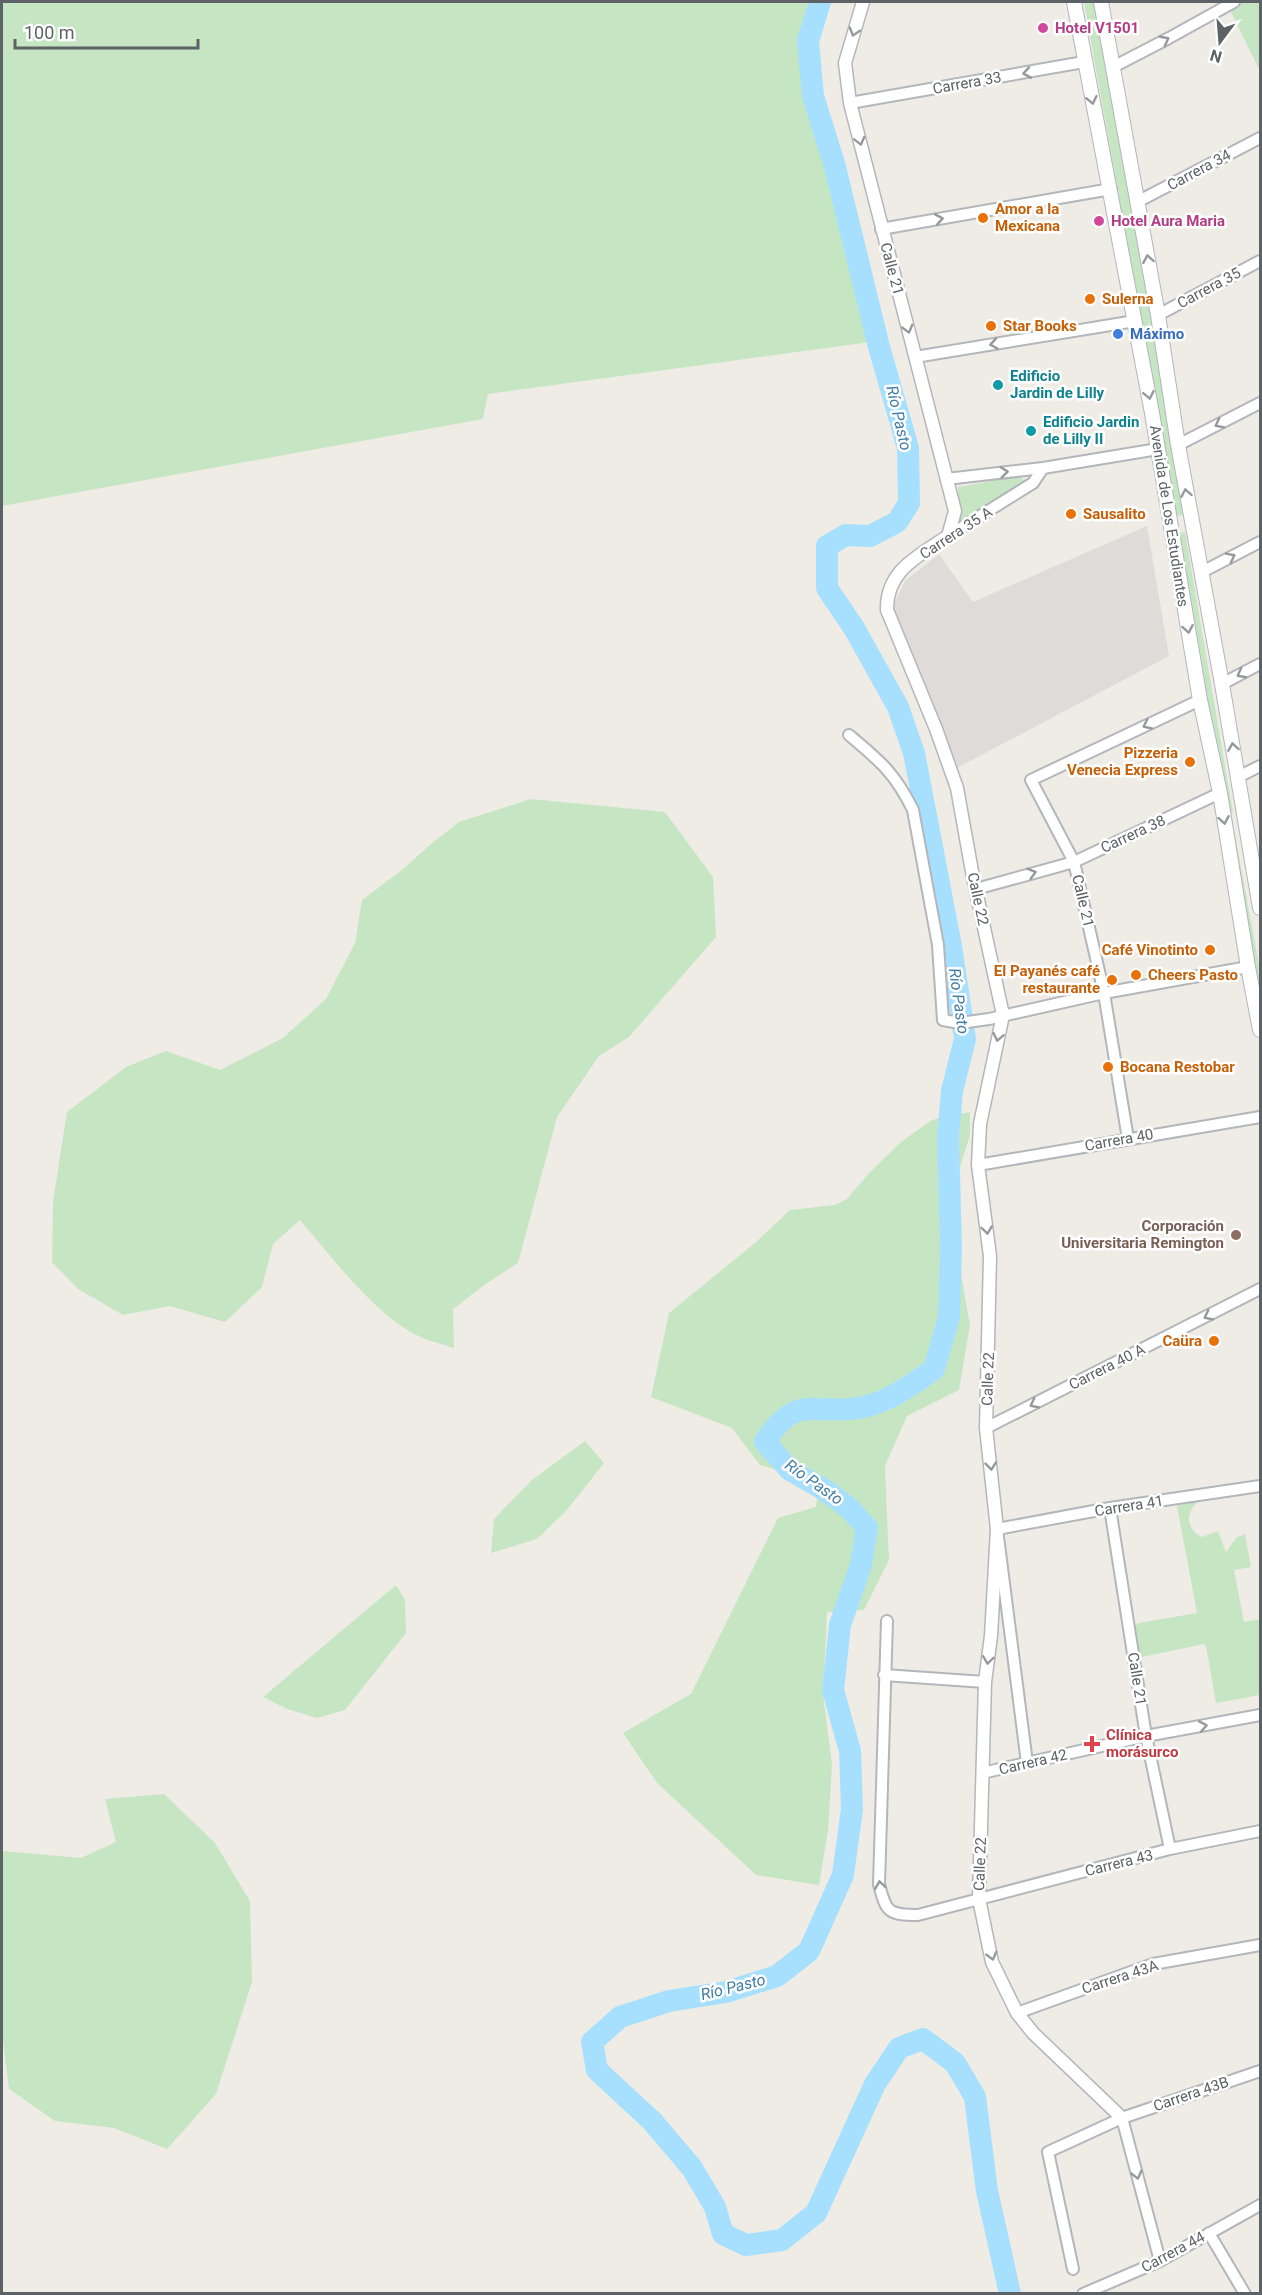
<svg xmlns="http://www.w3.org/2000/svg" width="1262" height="2295" viewBox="0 0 1262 2295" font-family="Roboto,sans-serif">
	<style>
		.industrial { fill: #dedbd8 }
		.green { fill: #c6e6c3 }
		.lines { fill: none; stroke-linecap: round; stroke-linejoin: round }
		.river { stroke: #a7e0fe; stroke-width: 22 }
		.minor-casing { stroke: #b3b6ba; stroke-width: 14 }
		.tertiary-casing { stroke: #b3b6ba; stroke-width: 15 }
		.secondary-casing { stroke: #b2b6ba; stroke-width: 16 }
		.minor { stroke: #fff; stroke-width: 10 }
		.tertiary { stroke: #fff; stroke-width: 12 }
		.secondary { stroke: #fff; stroke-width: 14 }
		.oneway { stroke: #96999c }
		.hotel-dot { fill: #d1479c; stroke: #fff; stroke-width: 2 }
		.food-dot { fill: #e8710a; stroke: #fff; stroke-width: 2 }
		.shop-dot { fill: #3f7fe0; stroke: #fff; stroke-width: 2 }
		.culture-dot { fill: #0f9aa8; stroke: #fff; stroke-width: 2 }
		.education-dot { fill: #8d6e63; stroke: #fff; stroke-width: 2 }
		.health-dot { fill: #e0444e; stroke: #fff; stroke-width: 2 }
		.labels { text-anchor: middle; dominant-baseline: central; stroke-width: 5; stroke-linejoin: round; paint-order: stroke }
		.hotel-label { font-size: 15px; font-weight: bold; fill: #b23c85; stroke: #fff; text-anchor: start }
		.street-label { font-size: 15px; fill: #5d6266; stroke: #fff }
		.food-label { font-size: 15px; font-weight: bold; fill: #c56008; stroke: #fff; text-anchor: start }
		.shop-label { font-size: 15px; font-weight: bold; fill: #366cbe; stroke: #fff; text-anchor: start }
		.culture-label { font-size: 15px; font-weight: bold; fill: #0d838f; stroke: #fff; text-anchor: start }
		.education-label { font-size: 15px; font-weight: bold; fill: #785e54; stroke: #fff; text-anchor: end }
		.health-label { font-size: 15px; font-weight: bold; fill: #be3a42; stroke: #fff; text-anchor: start }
		.water-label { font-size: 16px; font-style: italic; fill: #417ca7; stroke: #fff }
	</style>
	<rect width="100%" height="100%" fill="#efece6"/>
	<path class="industrial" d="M1147,526l22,130 -214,113 -64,-159 14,-29 34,-27 34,48z"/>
	<path class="green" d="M2,2h818l-12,39 5,55 21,67 44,178 -390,53 -5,25 -481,87z
		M1084,2h12l92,513 -12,1z
		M1243,2h17v69l-30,-61z
		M1021,476l3,5 -1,5 -65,36v-35z
		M1185,532l48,280 -13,4 -47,-283z
		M531,799l134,13 48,65 3,60 -87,100 -30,19 -42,61 -39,146 -31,20 -34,26 1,39c-8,-3 -18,-5 -26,-8 -49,-18 -94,-81 -128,-120l-27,24 -11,43 -37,35 -55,-16 -47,9 -45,-26 -26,-27 1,-60 14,-90 59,-45 40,-16 54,19 63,-32 43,-39 29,-56 7,-43 40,-30 29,-26 28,-22z
		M1232,819l28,151v66l-39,-216z
		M970,1112v23l-17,54 7,79 10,57 -11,65 -52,26 -22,50 4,94 -25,50 -37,2 -4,82 9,71 -4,66 -9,54 -63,-10 -99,-92 -34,-50 68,-39 87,-176 38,-11 3,-25 -59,-17 -28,-37 -81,-31 18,-84 86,-70 35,-33 45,-5 12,-6 23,-27 31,-30 31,-22z
		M585,1441l19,22 -37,47 -30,29 -46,14 3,-34 38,-39z
		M1198,1501c-12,12 -13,27 4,36l16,-6 8,21 11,-15 8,-3 6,33 -17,3 10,52 16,-3v76l-44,8 -10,-57 -2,-2 -66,14 -7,-31 8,-4 58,-10 -20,-107z
		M396,1585l9,15 1,33 -61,77 -28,8 -30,-9 -24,-12z
		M164,1794l51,49 35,58 2,81 -36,112 -49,55 -53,-21 -59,-7 -46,-32 -7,-57v-181l79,7 35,-16 -11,-43z"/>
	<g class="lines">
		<path class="river" d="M820,2l-12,39 5,55 21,67 45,184 29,101 1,55 -12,19 -27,14 -24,-1 -19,11v42l27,40 44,79 16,46 37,193 14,93 -13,52 -4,46 3,111 -2,69 -15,52c-22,16 -47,34 -75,39 -45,7 -64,-15 -94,34l25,28 33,19 26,19 18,20 -6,37 -21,60 -7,65 17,61 2,58 -9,66 -34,76 -32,25 -51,16 -57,9 -49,16 -28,25 5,28 55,51 40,47 23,39 8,27 23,11 36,-5 34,-27 59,-129 24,-36 24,-9 32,24 20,34 12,94 23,103"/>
		<g class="minor-casing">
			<path id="minor" d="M1113,67l56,-29 65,-36
				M850,103l234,-41
				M1137,202l123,-64
				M881,229l230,-40
				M1158,315l102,-54
				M915,357l220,-36
				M1178,445l82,-42
				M946,479l97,-11 115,-19
				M948,536l85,-53 10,-15
				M1202,572l58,-30
				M1222,684l38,-20
				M849,735c31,26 46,38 64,75l25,135 5,75 17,3 29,-4 115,-26 144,-26
				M1238,777l22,-11
				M976,889l98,-27 146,-69
				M1128,1139l-24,-146 -30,-131 -43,-82 169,-80
				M978,1165l282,-48
				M986,1428l274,-139
				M1110,1508l36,228 24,113
				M887,1621l-8,263c7,28 9,31 39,31l252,-66 90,-18
				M884,1675l101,7
				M1027,1763l-30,-234 113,-21 150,-22
				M982,1773l164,-37 114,-21
				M1017,2013l136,-49 107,-19
				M1122,2118l38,143
				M1209,2233l36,61
				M1073,2269l-25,-117 74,-34 138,-47
				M1083,2294l77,-33 100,-56"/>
		</g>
		<g class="tertiary-casing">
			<path id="tertiary" d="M863,2l-18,61 5,40 105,408 -7,25c-29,20 -62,34 -61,74l49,119 21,59 16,89 30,138 -23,109 -2,41 12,91 -4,172 11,101 -6,107 -6,46 -6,217 13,63 25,51 16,20 89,85"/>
		</g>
		<g class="secondary-casing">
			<path id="secondary" d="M1074,2l78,411 48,287 20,93 28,174 12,63
				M1101,2l57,313 20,130 44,239 38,224"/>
		</g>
		<use href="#minor" class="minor"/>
		<use href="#tertiary" class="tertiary"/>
		<use href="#secondary" class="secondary"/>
	</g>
	<defs><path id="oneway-chevron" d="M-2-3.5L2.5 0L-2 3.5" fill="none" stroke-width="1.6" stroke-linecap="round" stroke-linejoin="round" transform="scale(1.5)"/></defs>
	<g class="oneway">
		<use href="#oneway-chevron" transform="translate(854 32) rotate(107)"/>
		<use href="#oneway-chevron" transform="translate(1165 40) rotate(-28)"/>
		<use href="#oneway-chevron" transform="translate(1027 73) rotate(170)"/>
		<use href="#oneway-chevron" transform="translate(1092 100) rotate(78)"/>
		<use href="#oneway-chevron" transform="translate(860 141) rotate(76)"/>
		<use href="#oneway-chevron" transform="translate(939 219) rotate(-10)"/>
		<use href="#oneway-chevron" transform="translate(1148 259) rotate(-100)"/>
		<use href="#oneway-chevron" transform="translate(908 329) rotate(75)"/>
		<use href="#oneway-chevron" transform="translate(994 344) rotate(171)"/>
		<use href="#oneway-chevron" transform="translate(1149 395) rotate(79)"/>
		<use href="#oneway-chevron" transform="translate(1219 424) rotate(153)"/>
		<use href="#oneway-chevron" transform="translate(1004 472) rotate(-6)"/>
		<use href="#oneway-chevron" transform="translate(1186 493) rotate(-100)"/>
		<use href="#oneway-chevron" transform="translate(1231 557) rotate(-27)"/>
		<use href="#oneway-chevron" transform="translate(1188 629) rotate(80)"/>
		<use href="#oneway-chevron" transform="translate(1241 674) rotate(152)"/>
		<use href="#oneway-chevron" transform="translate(1147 725) rotate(155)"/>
		<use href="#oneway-chevron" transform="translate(1233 747) rotate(-99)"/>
		<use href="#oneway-chevron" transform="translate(1224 820) rotate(80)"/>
		<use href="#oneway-chevron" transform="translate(1032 873) rotate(-16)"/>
		<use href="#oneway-chevron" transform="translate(998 1037) rotate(102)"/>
		<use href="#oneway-chevron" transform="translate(987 1230) rotate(82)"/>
		<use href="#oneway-chevron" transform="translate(1208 1316) rotate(153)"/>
		<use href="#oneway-chevron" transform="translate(1034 1404) rotate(153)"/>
		<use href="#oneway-chevron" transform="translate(991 1466) rotate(84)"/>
		<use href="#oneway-chevron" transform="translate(988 1660) rotate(98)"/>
		<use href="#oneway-chevron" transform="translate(1203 1726) rotate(-11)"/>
		<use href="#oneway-chevron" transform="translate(880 1885) rotate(-98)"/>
		<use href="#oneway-chevron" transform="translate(992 1956) rotate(75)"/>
		<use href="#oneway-chevron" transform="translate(1137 2175) rotate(75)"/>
	</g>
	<g class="hotel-dot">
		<circle cx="1043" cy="28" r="6"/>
		<circle cx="1099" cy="221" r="6"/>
	</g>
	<g class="food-dot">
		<circle cx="983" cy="218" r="6"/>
		<circle cx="1090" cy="299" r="6"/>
		<circle cx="991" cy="326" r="6"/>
		<circle cx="1071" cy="514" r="6"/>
		<circle cx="1190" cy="762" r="6"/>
		<circle cx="1210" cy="950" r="6"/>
		<circle cx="1136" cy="975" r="6"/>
		<circle cx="1112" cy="980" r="6"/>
		<circle cx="1108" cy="1067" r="6"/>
		<circle cx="1214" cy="1341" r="6"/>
	</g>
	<circle class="shop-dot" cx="1118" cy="334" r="6"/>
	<g class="culture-dot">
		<circle cx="998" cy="385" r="6"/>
		<circle cx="1031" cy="431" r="6"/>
	</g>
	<circle class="education-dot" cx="1236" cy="1235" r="6"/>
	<path class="health-dot" d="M1089 1735h6v6h6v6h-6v6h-6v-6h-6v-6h6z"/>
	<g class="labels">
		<g class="hotel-label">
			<text x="1055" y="28">Hotel V1501</text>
			<text x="1111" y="221">Hotel Aura Maria</text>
		</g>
		<g class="street-label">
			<text transform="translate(967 83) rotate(-10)">Carrera 33</text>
			<text transform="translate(1199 170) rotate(-28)">Carrera 34</text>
			<text transform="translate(892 269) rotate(75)">Calle 21</text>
			<text transform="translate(1209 288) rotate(-28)">Carrera 35</text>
			<text transform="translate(1169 516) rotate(81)">Avenida de Los Estudiantes</text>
			<text transform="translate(956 533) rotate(-33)">Carrera 35 A</text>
			<text transform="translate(1133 834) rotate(-25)">Carrera 38</text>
			<text transform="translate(978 899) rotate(78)">Calle 22</text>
			<text transform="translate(1083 901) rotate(77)">Calle 21</text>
			<text transform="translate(1119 1140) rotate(-10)">Carrera 40</text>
			<text transform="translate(1107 1367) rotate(-27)">Carrera 40 A</text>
			<text transform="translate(988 1379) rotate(-88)">Calle 22</text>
			<text transform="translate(1129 1506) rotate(-9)">Carrera 41</text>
			<text transform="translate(1137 1679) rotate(81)">Calle 21</text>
			<text transform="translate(1033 1762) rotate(-13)">Carrera 42</text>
			<text transform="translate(1119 1863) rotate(-14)">Carrera 43</text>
			<text transform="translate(980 1864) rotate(-88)">Calle 22</text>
			<text transform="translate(1120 1977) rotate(-18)">Carrera 43A</text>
			<text transform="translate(1191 2094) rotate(-19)">Carrera 43B</text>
			<text transform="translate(1173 2252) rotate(-28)">Carrera 44</text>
		</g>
		<g class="food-label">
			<text x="995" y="209">Amor a la<tspan x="995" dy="17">Mexicana</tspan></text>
			<text x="1102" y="299">Sulerna</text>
			<text x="1003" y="326">Star Books</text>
			<text x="1083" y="514">Sausalito</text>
			<text x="1178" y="753" text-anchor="end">Pizzeria<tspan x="1178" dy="17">Venecia Express</tspan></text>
			<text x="1198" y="950" text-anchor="end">Café Vinotinto</text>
			<text x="1100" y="971" text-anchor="end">El Payanés café<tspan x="1100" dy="17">restaurante</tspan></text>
			<text x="1148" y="975">Cheers Pasto</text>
			<text x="1120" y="1067">Bocana Restobar</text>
			<text x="1202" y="1341" text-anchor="end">Caüra</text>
		</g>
		<g class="shop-label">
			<text x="1130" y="334">Máximo</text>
		</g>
		<g class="culture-label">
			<text x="1010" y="376">Edificio<tspan x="1010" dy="17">Jardin de Lilly</tspan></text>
			<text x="1043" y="422">Edificio Jardin<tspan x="1043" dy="17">de Lilly II</tspan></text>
		</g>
		<g class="education-label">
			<text x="1224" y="1226">Corporación<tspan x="1224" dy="17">Universitaria Remington</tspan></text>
		</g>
		<g class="health-label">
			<text x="1106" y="1735">Clínica<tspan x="1106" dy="17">morásurco</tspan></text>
		</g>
		<g class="water-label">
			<text transform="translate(899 418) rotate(77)">Río Pasto</text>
			<text transform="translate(959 1001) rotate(82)">Río Pasto</text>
			<text transform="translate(814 1482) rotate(35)">Río Pasto</text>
			<text transform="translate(733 1987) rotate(-14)">Río Pasto</text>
		</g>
	</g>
	<rect width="1262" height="2295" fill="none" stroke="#5d6266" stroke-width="6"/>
	<g transform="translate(1220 42) rotate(196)" stroke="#ffffff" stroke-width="4.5" paint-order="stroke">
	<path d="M0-4.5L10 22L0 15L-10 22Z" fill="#5d6266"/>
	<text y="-9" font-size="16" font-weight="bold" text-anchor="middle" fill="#5d6266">N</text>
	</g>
	<path d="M15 39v9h183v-9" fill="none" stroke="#5d6266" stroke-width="3"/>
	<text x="24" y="39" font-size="18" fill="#5d6266" stroke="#ffffff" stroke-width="4.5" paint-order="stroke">100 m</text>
</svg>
